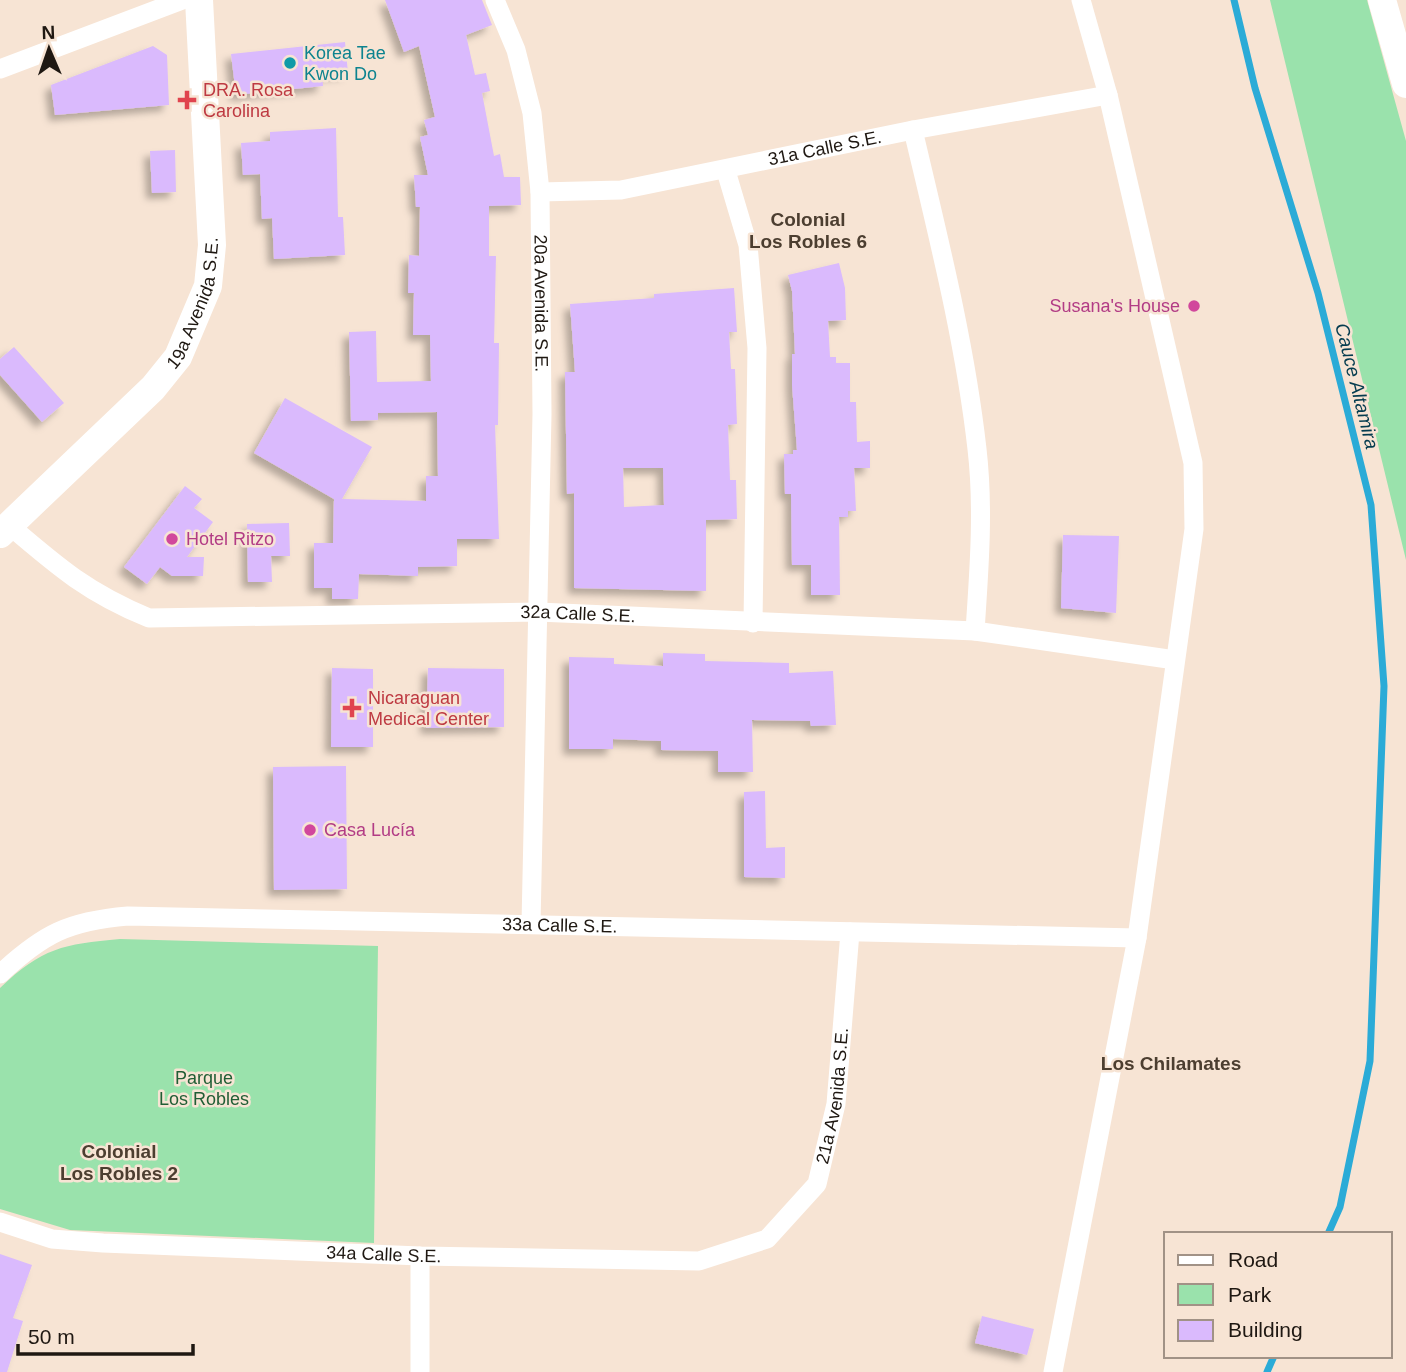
<svg xmlns="http://www.w3.org/2000/svg" width="1406" height="1372" viewBox="0 0 1406 1372" font-family="Helvetica,sans-serif">
	<style>
		.park { fill: #9ae2ac }
		.lines { fill: none; stroke-linecap: round; stroke-linejoin: round }
		.stream { stroke: #2babd7; stroke-width: 7 }
		.building { fill: #dabafd; fill-rule: evenodd; filter: url(#shadow) }
		.street { stroke: #fff; stroke-width: 19 }
		.secondary { stroke: #fff; stroke-width: 28 }
		.culture-dot { fill: #0f9aa8; stroke: #f7e4d4; stroke-width: 2.5 }
		.health-dot { fill: #e0444e; stroke: #f7e4d4; stroke-width: 2.5 }
		.hotel-dot { fill: #d1479c; stroke: #f7e4d4; stroke-width: 2.5 }
		.labels { text-anchor: middle; dominant-baseline: central; stroke-width: 5; stroke-linejoin: round; paint-order: stroke }
		.culture-label { font-size: 18px; fill: #0d838f; stroke: #f7e4d4; text-anchor: start }
		.health-label { font-size: 18px; fill: #be3a42; stroke: #f7e4d4; text-anchor: start }
		.street-label { font-size: 18px; fill: #1f1812; stroke: #f7e4d4 }
		.hotel-label { font-size: 18px; fill: #b23c85; stroke: #f7e4d4; text-anchor: start }
		.park-label { font-size: 18px; fill: #215e35; stroke: #f7e4d4 }
		.neighbourhood-label { font-size: 19px; font-weight: bold; fill: #4c3e30; stroke: #f7e4d4 }
		.water-label { font-size: 19px; font-style: italic; fill: #053c4f; stroke: #f7e4d4 }
	</style>
	<defs>
		<filter id="shadow"><feDropShadow dx="-6" dy="6" stdDeviation="3.5" flood-color="#0004"/></filter>
	</defs>
	<rect width="100%" height="100%" fill="#f7e4d4"/>
	<path class="park" d="M1270,0h97l39,141v419z
		M120,939l258,7 -4,297 -304,-13 -70,-21v-221c42,-40 63,-44 120,-49z"/>
	<g class="lines">
		<path class="stream" d="M1234,0l21,88 63,205 53,212 13,181 -14,375 -30,146 -12,27
			M1267,1372l7,-16"/>
	</g>
	<path class="building" d="M385,0h97l10,25 -26,10 9,40 11,-2 4,18 -8,2 12,63 6,-2 4,23h16l1,28 -32,1v50h7l-2,87h5l-1,82h-3l4,114h-42v27l-39,1v9l-59,-2 -1,25h-26v-11h-18v-45h19l1,-44 -80,-46 31,-55 87,49 -30,52 84,2v-25h12l-1,-64 -59,1v7l-27,1 -2,-89 27,-1 1,51 54,-1 -1,-46h-17l1,-42h-6l1,-38 10,1 1,-49h-4l-2,-32h14l-8,-38 8,-2 -4,-15 11,-3 -16,-71 -15,6z
		M345,42l3,31 -26,2 1,11 -87,9 -5,-41z
		M153,46l14,9 2,50 -114,10 -4,-30z
		M336,128l2,89h5l2,38 -71,4 -2,-41 -10,1 -2,-45 -17,1 -2,-32 29,-2v-9z
		M175,150l1,42 -24,1 -2,-42z
		M839,263l6,25 1,32 -18,1 2,36h6v6h14v39h6l1,40 13,-1v27h-16l2,43h-8v6h-9l1,78h-29v-30h-19l-1,-71h-6l-1,-40h9v-4h4l-5,-65v-31h3l-3,-63 -4,-16z
		M734,288l3,44h-8l2,37h4l2,55 -9,1 2,55h6l1,39 -31,1v71l-132,-3v-95l-7,1 -1,-60 -1,-62h10l-5,-68 84,-6v-4zM623,468h40l1,37 -40,2z
		M14,347l50,56 -22,19 -42,-47v-16z
		M185,486l17,13 -8,9 19,14 -26,35h17l-1,19h-31l-12,-9 -13,17 -23,-17z
		M289,523l1,33h-19l1,26h-24l-1,-58z
		M1063,535l56,1 -3,77 -55,-5z
		M663,653l42,1v7l84,2v10l44,-2 3,54 -25,1 -1,-5 -58,-1 1,52h-35v-21l-57,-1v-9l-48,-2v10h-44v-92l45,1v6l49,2z
		M332,668l41,1v78h-42z
		M428,668l76,1v58l-78,1z
		M346,766l1,123 -73,1 -1,-123z
		M765,791l1,57 19,-1v31l-41,-1v-85z
		M0,1254l32,11 -19,53 10,3 -16,51h-7z
		M982,1316l52,13 -7,26 -52,-12z"/>
	<g class="lines">
		<g class="street">
			<path id="s1" d="M495,0l21,50 16,63 8,79 2,222 -11,510"/>
			<path d="M0,69l182,-69"/>
			<path d="M913,130c25,106 52,212 64,319 7,60 2,122 -2,182"/>
			<path d="M726,171l22,74 9,103 -4,275"/>
			<path id="s2" d="M540,192l81,-2 292,-60 195,-35"/>
			<path id="s3" d="M9,525c49,42 79,68 140,93l389,-6 437,19 200,29"/>
			<path id="s4" d="M0,974c43,-40 68,-53 128,-58l1009,22"/>
			<path id="s5" d="M0,1222l52,17 51,4 317,13 279,5 68,-22 50,-55 19,-80 14,-172"/>
			<path d="M420,1256v116"/>
			<path d="M1053,1372l84,-434 57,-409 -1,-66 -85,-368 -27,-95"/>
		</g>
		<g class="secondary">
			<path d="M1382,0l24,84"/>
			<path id="s6" d="M0,534l153,-146 25,-31 30,-71 4,-41 -13,-245"/>
		</g>
	</g>
	<circle class="culture-dot" cx="290" cy="63" r="7"/>
	<g class="health-dot">
		<path d="M183.5 89.5h7v7h7v7h-7v7h-7v-7h-7v-7h7z"/>
		<path d="M348.5 697.5h7v7h7v7h-7v7h-7v-7h-7v-7h7z"/>
	</g>
	<g class="hotel-dot">
		<circle cx="1194" cy="306" r="7"/>
		<circle cx="172" cy="539" r="7"/>
		<circle cx="310" cy="830" r="7"/>
	</g>
	<g class="labels">
		<g class="culture-label">
			<text x="304" y="53">Korea Tae<tspan x="304" dy="21">Kwon Do</tspan></text>
		</g>
		<g class="health-label">
			<text x="203" y="90">DRA. Rosa<tspan x="203" dy="21">Carolina</tspan></text>
			<text x="368" y="698">Nicaraguan<tspan x="368" dy="21">Medical Center</tspan></text>
		</g>
		<g class="street-label">
			<text stroke="none"><textPath href="#s2" startOffset="289">31a Calle S.E.</textPath></text>
			<text stroke="none"><textPath href="#s6" startOffset="308">19a Avenida S.E.</textPath></text>
			<text stroke="none"><textPath href="#s1" startOffset="310">20a Avenida S.E.</textPath></text>
			<text stroke="none"><textPath href="#s3" startOffset="598">32a Calle S.E.</textPath></text>
			<text stroke="none"><textPath href="#s4" startOffset="576">33a Calle S.E.</textPath></text>
			<text stroke="none"><textPath href="#s5" startOffset="938">21a Avenida S.E.</textPath></text>
			<text stroke="none"><textPath href="#s5" startOffset="387">34a Calle S.E.</textPath></text>
		</g>
		<g class="hotel-label">
			<text x="1180" y="306" text-anchor="end">Susana's House</text>
			<text x="186" y="539">Hotel Ritzo</text>
			<text x="324" y="830">Casa Lucía</text>
		</g>
		<g class="park-label">
			<text x="204" y="1078">Parque<tspan x="204" dy="21">Los Robles</tspan></text>
		</g>
		<g class="neighbourhood-label">
			<text x="808" y="219">Colonial<tspan x="808" dy="22">Los Robles 6</tspan></text>
			<text x="1171" y="1063">Los Chilamates</text>
			<text x="119" y="1151">Colonial<tspan x="119" dy="22">Los Robles 2</tspan></text>
		</g>
		<g class="water-label">
			<text transform="translate(1357 386) rotate(76)">Cauce Altamira</text>
		</g>
	</g>
	<rect x="1164" y="1232" width="228" height="126" fill="#f7e4d4" stroke="#a19286" stroke-width="2"/>
	<rect x="1178" y="1255" width="35" height="10" fill="#ffffff" stroke="#a19286" stroke-width="2"/>
	<text x="1228" y="1267" font-size="21" fill="#1f1812">Road</text>
	<rect x="1178" y="1284" width="35" height="21" fill="#9ae2ac" stroke="#a19286" stroke-width="2"/>
	<text x="1228" y="1302" font-size="21" fill="#1f1812">Park</text>
	<rect x="1178" y="1320" width="35" height="21" fill="#dabafd" stroke="#a19286" stroke-width="2"/>
	<text x="1228" y="1337" font-size="21" fill="#1f1812">Building</text>
	<g transform="translate(49 49) rotate(358)" stroke="#f7e4d4" stroke-width="5" paint-order="stroke">
	<path d="M0-5L12 26L0 18L-12 26Z" fill="#1f1812"/>
	<text y="-10" font-size="19" font-weight="bold" text-anchor="middle" fill="#1f1812">N</text>
	</g>
	<path d="M18 1344v10h175v-10" fill="none" stroke="#1f1812" stroke-width="3.5"/>
	<text x="28" y="1344" font-size="21" fill="#1f1812" stroke="#f7e4d4" stroke-width="5" paint-order="stroke">50 m</text>
</svg>
